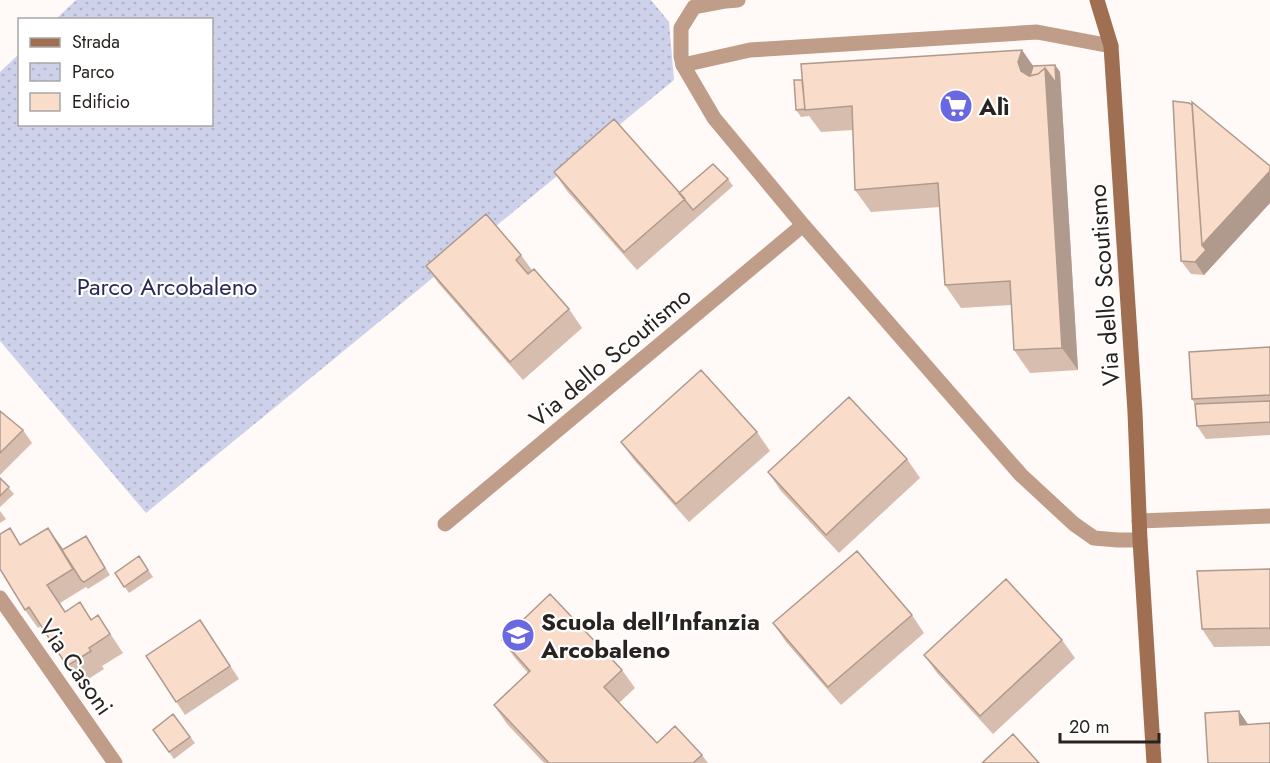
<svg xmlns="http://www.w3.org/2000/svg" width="1270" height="763" viewBox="0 0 1270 763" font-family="Jost,sans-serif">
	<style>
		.park { fill: url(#park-dots) }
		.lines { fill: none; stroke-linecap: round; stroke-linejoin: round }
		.lane { stroke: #bf9d88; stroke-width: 15 }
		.street { stroke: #bf9d88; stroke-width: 15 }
		.secondary { stroke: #a06f51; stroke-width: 15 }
		.wall { fill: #d7bdae }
		.shaded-wall { fill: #af9a8d }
		.building { fill: #fadcca; stroke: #af9a8d; stroke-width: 1.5 }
		.labels { text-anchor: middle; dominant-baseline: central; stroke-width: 4.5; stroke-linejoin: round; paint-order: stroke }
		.poi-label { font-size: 24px; font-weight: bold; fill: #282320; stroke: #fff; text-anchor: start }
		.street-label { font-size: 24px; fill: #282320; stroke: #fff }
		.park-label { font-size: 24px; fill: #292a59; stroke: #fff }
	</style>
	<defs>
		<pattern id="park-dots" width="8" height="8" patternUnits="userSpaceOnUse" patternTransform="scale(1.5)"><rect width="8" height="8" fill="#cdd1ea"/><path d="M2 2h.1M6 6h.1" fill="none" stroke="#b0b3c8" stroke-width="1.8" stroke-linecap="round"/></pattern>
	</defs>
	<rect width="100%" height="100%" fill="#fffaf7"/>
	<path class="park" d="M76,0h575l18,22 5,58 -528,433 -146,-172v-269l19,-18 1,70h192v-104l-156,-1z"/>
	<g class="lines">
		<path class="lane" d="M683,65l67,-15 287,-18 74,14"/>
		<path class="street" d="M738,0l-12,1 -32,6 -13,21v28l2,9 31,53 89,107 218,250 53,49 20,14 24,2h22
			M1139,521l131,-5
			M445,524l358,-299
			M0,598l115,165"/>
		<path class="secondary" d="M1097,0l14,46 24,366 5,128 14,223"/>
	</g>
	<path class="wall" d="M1022,50l11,16 22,-1 5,7 18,298 -48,3 -16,-23 -3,-45 -50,3 -16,-23 -5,-78 -69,5 -16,-22 -2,-60 -32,2 -12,-16 -8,1 -5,-7 6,-30z
		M1270,166v37l-66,72 -13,-1 -10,-13z
		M554,172l125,21 49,-14 5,7 -96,84 -70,-79z
		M521,255l11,15 37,39 13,19 -59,52 -84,-96 -13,-18z
		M1270,347v88l-64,4 -9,-13 -2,-22 -3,-5z
		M0,411l23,19 9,13 -32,32z
		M757,432l13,19 -81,71 -55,-62 -13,-18z
		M907,459l13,19 -81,75 -58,-62 -13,-19z
		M0,478l14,16 -14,13z
		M0,511l6,8 -6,4z
		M86,536l24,39 -22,14 -2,-2 -26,16 5,9 27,7 6,-4 25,38 -21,13 2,3 -25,16 -38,-59 -3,2 -13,-18 -4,-66 42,6z
		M139,556l14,21 -24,16 -14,-20z
		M1270,569v77l-56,1 -12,-18z
		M912,615l12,18 -83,72 -55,-63 -13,-19z
		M200,620l39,59 -54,36 -39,-59z
		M502,640l120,30 13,18 -16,15 38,40 45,12 6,8h-164l-37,-39 -13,-19 34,-32 -13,-15z
		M1062,640l13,18 -82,76 -56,-61 -13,-18z
		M173,714l22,29 -21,16 -21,-29z"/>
	<path class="shaded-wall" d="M1022,50l16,23 -3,16 -14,-18 -3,-9z
		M1055,65l5,7 18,298 -16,-22 -17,-280z
		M1270,171v32l-66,72 -9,-13 7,-17z
		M48,528l13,18 21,35 -9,-12z
		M1239,711l13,19 -12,-5z"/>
	<path class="building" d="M1022,50l-4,12 3,9 8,5 9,-2 7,-6 17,280 -48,2 -4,-69 -65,4 -7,-102 -83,7 -3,-84 -47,4 -4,-46z
		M1055,65l1,18 -11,-15 -7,6 -8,2 3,-10z
		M794,80h8l3,29 -9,1z
		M1173,101l16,2 3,2 10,140 4,5 -11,12 -14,-1z
		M1192,102l78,64v5l-68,74z
		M614,119l71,80 -61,53 -70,-80z
		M713,164l15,15 -35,31 -14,-17z
		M486,214l35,41 -5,5 12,14 6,-5 35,40 -59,53 -84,-96z
		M1270,347v48l-78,4 -3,-47z
		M701,370l56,62 -81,72 -55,-62z
		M849,397l58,62 -81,76 -58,-63z
		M1270,401v21l-73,4 -2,-22z
		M0,411l23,19 -23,23z
		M0,478l9,9 -9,9z
		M10,528l10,17 28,-17 25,41 -26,16 18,27 15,-10 11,18 7,-5 12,19 -21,14 2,3 -24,15 -38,-59 -4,3 -25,-41v-35z
		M86,536l19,32 -21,14 -3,-2 -19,-30z
		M857,551l55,64 -84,72 -55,-64z
		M139,556l9,14 -24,17 -9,-14z
		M1270,569v59l-68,1 -5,-58z
		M1006,579l56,61 -82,76 -56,-61z
		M550,594l72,76 -18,17 53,56 18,-17 27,29 -9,8h-144l-55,-58 36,-34 -28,-31z
		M200,620l30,46 -54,36 -30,-46z
		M1239,711l1,14 30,-2v40h-62l-3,-50z
		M173,714l17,23 -21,15 -16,-22z
		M1013,734l26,29h-57z"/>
	<defs>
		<g id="supermarket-disc" transform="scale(1.725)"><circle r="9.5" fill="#6a68e1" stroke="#fff"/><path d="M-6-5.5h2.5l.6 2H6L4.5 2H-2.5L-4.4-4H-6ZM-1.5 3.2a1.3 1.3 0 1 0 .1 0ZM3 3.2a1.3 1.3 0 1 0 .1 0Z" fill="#fff"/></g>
		<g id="school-disc" transform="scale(1.725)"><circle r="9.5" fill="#6a68e1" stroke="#fff"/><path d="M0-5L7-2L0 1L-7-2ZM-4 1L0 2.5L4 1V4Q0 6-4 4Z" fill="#fff"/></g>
	</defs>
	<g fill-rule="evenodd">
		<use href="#supermarket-disc" x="956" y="106"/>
		<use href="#school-disc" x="518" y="635"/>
	</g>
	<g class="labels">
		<g class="poi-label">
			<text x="979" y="106">Alì</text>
			<text x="541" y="621">Scuola dell'Infanzia<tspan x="541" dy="28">Arcobaleno</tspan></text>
		</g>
		<g class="street-label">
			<text transform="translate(1104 285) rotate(-94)">Via dello Scoutismo</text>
			<text transform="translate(610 357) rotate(-40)">Via dello Scoutismo</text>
			<text transform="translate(76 667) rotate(55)">Via Casoni</text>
		</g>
		<g class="park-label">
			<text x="167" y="286">Parco Arcobaleno</text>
		</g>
	</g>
	<rect x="18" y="18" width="195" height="108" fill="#ffffff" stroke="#a9a7a6" stroke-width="1.5"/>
	<rect x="30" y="38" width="30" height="9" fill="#a06f51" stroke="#a9a7a6" stroke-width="1.5"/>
	<text x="72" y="48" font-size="18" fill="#282320">Strada</text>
	<rect x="30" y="63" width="30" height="18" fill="url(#park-dots)" stroke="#a9a7a6" stroke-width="1.5"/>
	<text x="72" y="78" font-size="18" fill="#282320">Parco</text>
	<rect x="30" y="93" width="30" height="18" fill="#fadcca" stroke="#a9a7a6" stroke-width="1.5"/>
	<text x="72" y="108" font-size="18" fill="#282320">Edificio</text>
	<path d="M1060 733v9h99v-9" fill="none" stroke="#282320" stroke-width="3"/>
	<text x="1069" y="733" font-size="18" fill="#282320" stroke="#ffffff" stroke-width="4.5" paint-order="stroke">20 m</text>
</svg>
